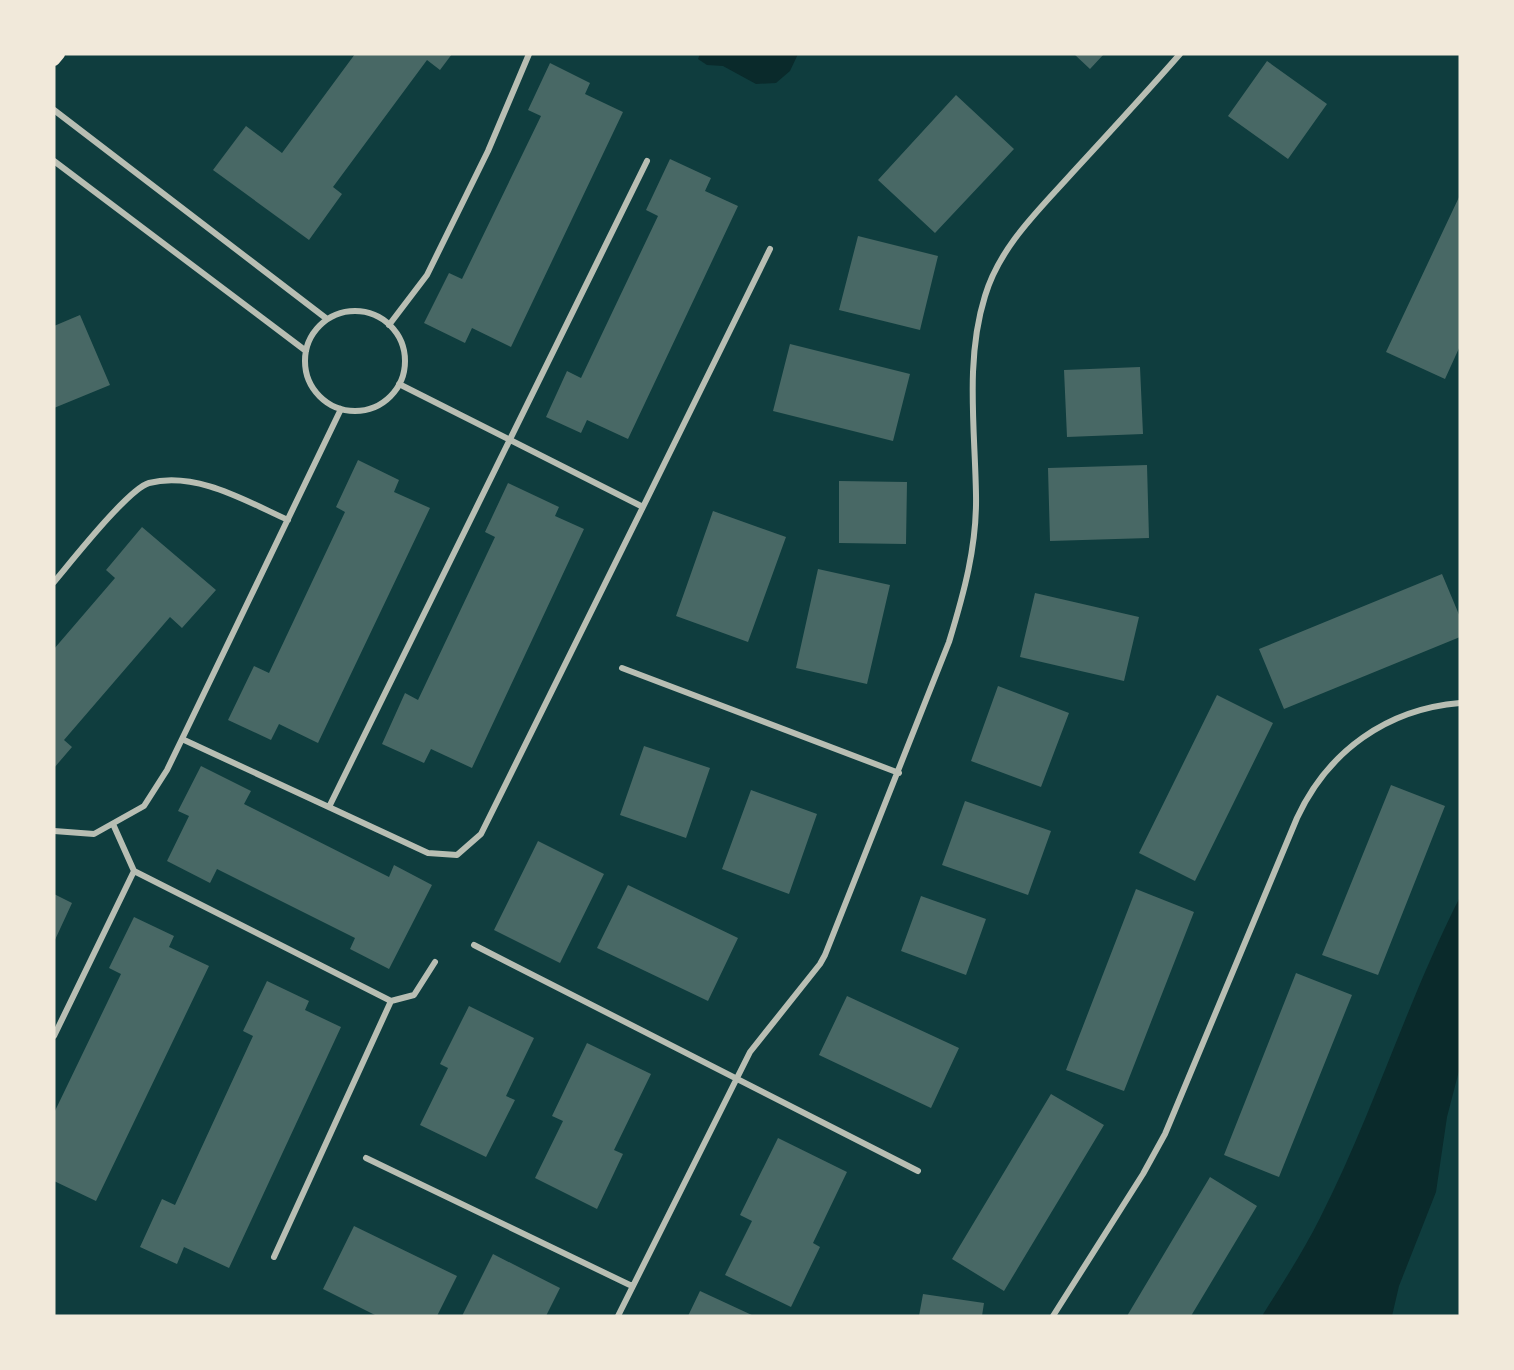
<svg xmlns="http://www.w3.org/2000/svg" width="1514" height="1370" viewBox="0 0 1514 1370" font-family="Montserrat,sans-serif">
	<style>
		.water { fill: #0a2a2b }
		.building { fill: #486865 }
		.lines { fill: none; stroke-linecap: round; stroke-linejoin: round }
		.minor { stroke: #b8beb3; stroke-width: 6 }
		.secondary { stroke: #f1e9da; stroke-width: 12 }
	</style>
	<rect width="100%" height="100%" fill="#0f3d3e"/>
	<path class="water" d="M700,54h98l-8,17 -14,12 -20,1 -33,-18 -16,-1 -9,-6z
		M1460,897v170l-13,50 -11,75 -37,94 -7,30h-130c20,-32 41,-64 58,-98 53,-104 87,-217 140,-321z"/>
	<path class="building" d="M355,54h97l-12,16 -13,-10 -94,127 9,7 -33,46 -96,-70 33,-44 36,27z
		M1074,54h30l-14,15z
		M1267,61l60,43 -39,55 -60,-43z
		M550,63l40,20 -5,11 38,18 -112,235 -39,-19 -7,15 -41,-20 25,-50 13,6 79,-163 -13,-6z
		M956,95l58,54 -79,84 -57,-53z
		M670,159l41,19 -6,13 33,15 -110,233 -41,-19 -6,13 -35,-16 21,-46 14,7 77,-162 -12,-6z
		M1460,195v151l-15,33 -59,-27z
		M858,236l80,20 -18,74 -81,-20z
		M80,315l30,70 -56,23v-82z
		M790,344l120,30 -17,67 -120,-30z
		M1140,367l3,67 -76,3 -3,-67z
		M358,460l41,20 -5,12 36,16 -112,235 -39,-19 -8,16 -43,-20 26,-54 15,7 76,-161 -9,-5z
		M1147,465l2,73 -99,3 -2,-73z
		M839,481l68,1 -1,62 -67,-1z
		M508,483l51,24 -4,9 29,13 -112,239 -41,-19 -7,14 -42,-19 23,-51 13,7 77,-163 -10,-5z
		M713,511l73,26 -38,105 -72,-26z
		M142,527l74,63 -34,38 -12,-11 -106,123 8,7 -18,21v-119l61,-71 -9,-8z
		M818,569l72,16 -23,99 -71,-16z
		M1442,574l18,43v20l-176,72 -25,-60z
		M1035,593l104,24 -15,64 -104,-24z
		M998,686l71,27 -28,74 -70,-26z
		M1217,695l56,28 -78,158 -56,-28z
		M644,746l66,22 -24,70 -66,-23z
		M201,766l50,25 -7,13 145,73 5,-12 38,20 -43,84 -39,-20 5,-11 -138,-69 -7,14 -43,-22 22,-45 -11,-5z
		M1391,785l54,21 -67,169 -56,-20z
		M751,790l66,24 -28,80 -67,-25z
		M965,801l86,30 -23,64 -86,-30z
		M538,841l66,33 -44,89 -66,-33z
		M628,885l110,53 -30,63 -111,-53z
		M1136,889l58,23 -70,179 -58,-21z
		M54,894l18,9 -18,39z
		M921,896l65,23 -20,56 -65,-24z
		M134,917l40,19 -5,11 40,19 -113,235 -42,-20v-68l67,-139 -12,-6z
		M1296,973l56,22 -73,182 -55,-22z
		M267,981l42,20 -4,9 36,17 -112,241 -45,-21 -7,17 -37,-17 22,-48 13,6 78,-169 -10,-5z
		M847,996l112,52 -28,60 -112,-53z
		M469,1006l65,32 -28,58 9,4 -29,57 -66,-32 28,-57 -8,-4z
		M587,1043l64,31 -37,76 9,4 -26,55 -62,-31 28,-57 -11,-5z
		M1051,1094l53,31 -100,166 -52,-32z
		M778,1138l69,34 -34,71 7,4 -29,60 -66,-32 27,-54 -12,-6z
		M1210,1177l47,29 -66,110h-64z
		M354,1226l103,50 -20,40h-60l-54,-27z
		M493,1254l67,34 -14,28h-84z
		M700,1291l54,25h-66z
		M923,1294l61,9 -2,13h-63z"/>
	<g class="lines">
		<path class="minor" d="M54,110l273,209
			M54,161l252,190
			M305 361a50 50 0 1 1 100 0a50 50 0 1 1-100 0Z
			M389,325l38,-50 61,-124 41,-97
			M399,384l244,123 127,-258
			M341,409l-159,330 246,114 29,2 24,-21 162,-327
			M54,582c17,-20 74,-93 95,-99 47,-12 97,18 139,37
			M622,668l277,105
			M329,807l318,-646
			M54,831l40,3 50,-28 23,-36 15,-31
			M134,871l257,130 -117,256
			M474,945l444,226
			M391,1001l23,-6 21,-33
			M54,1036l80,-165 -21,-47
			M366,1158l266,128
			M618,1316l132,-264 70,-88 5,-9 124,-313c15,-49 28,-96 27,-147 -1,-66 -11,-135 9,-199 15,-50 54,-86 88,-124 36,-39 72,-78 107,-118
			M1053,1316l90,-142 22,-40 132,-316c31,-67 90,-109 163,-115"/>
		<path class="secondary" d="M54,60l5,-6"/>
	</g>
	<rect width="1514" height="1370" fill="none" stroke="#f1e9da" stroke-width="111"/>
</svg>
